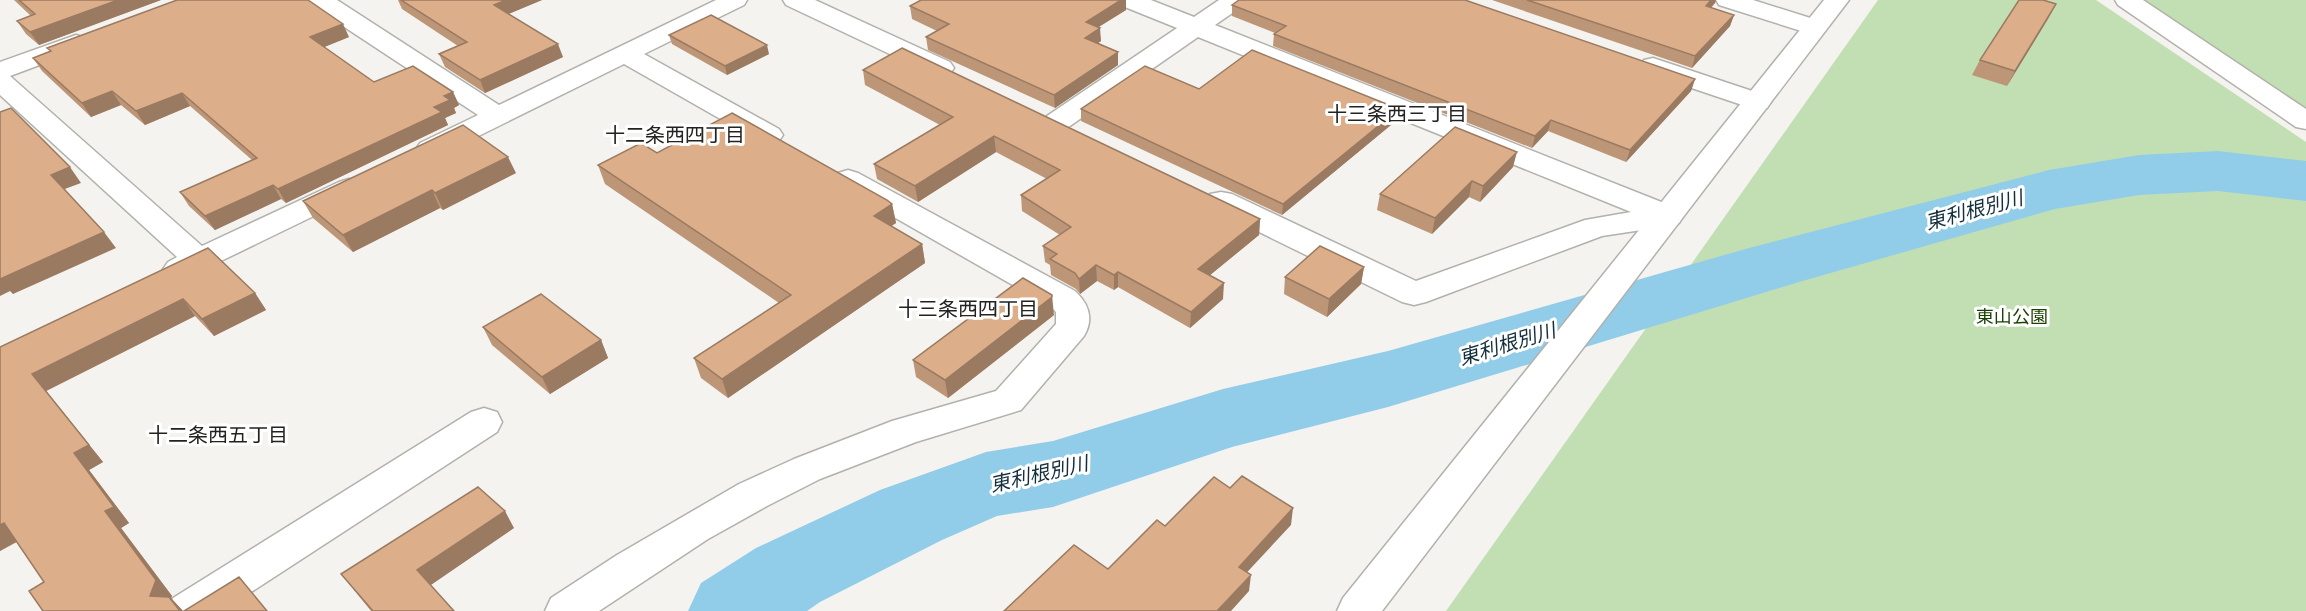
<svg xmlns="http://www.w3.org/2000/svg" width="2306" height="611" viewBox="0 0 2306 611" font-family="Figtree,'Noto Sans JP',sans-serif">
	<style>
		.green { fill: #c1dfb3 }
		.lines { fill: none; stroke-linecap: round; stroke-linejoin: round }
		.river { fill: #91cde9; fill-rule: evenodd }
		.minor-casing { stroke: #b2b1ac; stroke-width: 3 }
		.tertiary-casing { stroke: #b2b1ac; stroke-width: 3 }
		.minor { fill: #fff; fill-rule: evenodd }
		.tertiary { fill: #fff; fill-rule: evenodd }
		.wall { fill: #bd9677 }
		.shaded-wall { fill: #9a7a61 }
		.building { fill: #dcaf8a; stroke: #9a7a61; stroke-width: 1.5 }
		.labels { text-anchor: middle; dominant-baseline: central; stroke-width: 6; stroke-linejoin: round; paint-order: stroke }
		.park-label { font-size: 18px; fill: #1c4200; stroke: #fff }
		.neighbourhood-label { font-size: 20px; fill: #222220; stroke: #fff }
		.water-label { font-size: 20px; font-style: italic; fill: #132f3c; stroke: #fff }
	</style>
	<rect width="100%" height="100%" fill="#f4f3ef"/>
	<path class="green" d="M1878,0h218l210,142v469h-860z
		M2139,0h167v110z"/>
	<g class="lines">
		<path class="river" d="M2218,151l88,10v40l-88,-10 -79,4 -84,14 -256,73 -411,125 -156,40 -179,60 -56,9 -55,24 -122,62 -13,9h-119l13,-28 55,-35 124,-58 106,-38 67,-11 170,-52 165,-38 361,-103 300,-78 90,-15z"/>
		<g class="minor-casing">
			<path id="minor" d="M308,0h29l162,105 217,-105h31l-3,5 -100,49 135,75 4,6 -4,6 -10,2 -10,-2 -135,-77 -184,91 -10,3 -10,-3 -4,-6 4,-6 58,-28 -167,-110z
				M783,0h32l135,62 4,6 -4,6 -9,2 -9,-2 -146,-69z
				M1117,0h34l43,17 25,-17h28l-3,5 -29,20 464,184 4,7 -4,7 -11,3 -66,10 -176,66 -12,3 -12,-3 -192,-94 -4,-7 4,-7 11,-2 11,2 184,87 169,-61 46,-8 -433,-175 -131,91 -10,2 -10,-2 -4,-6 4,-6 130,-88 -57,-23z
				M1716,0h37l70,22 4,5 -4,5 -9,3 -95,-30z
				M76,35l9,3 4,5 -4,5 -75,28 192,170 137,-64 10,-3 10,3 5,6 -5,6 -169,82 -11,4 -11,-4 -5,-7 5,-7 9,-5 -177,-162v-33z
				M1653,58l114,38 4,6 -4,6 -10,2 -113,-38 -4,-6 4,-6z
				M848,170l10,3 217,118c14,13 19,28 9,45l-63,74 -105,32 -96,37 -53,27 -59,33 -109,72h-54l6,-13 66,-43 122,-71 55,-25 98,-38 104,-30 60,-67v-12l-5,-5 -213,-122 -5,-6 5,-6z
				M484,408l13,4 5,10 -5,10 -275,179h-55l6,-13 298,-186z"/>
		</g>
		<g class="tertiary-casing">
			<path id="tertiary" d="M1824,0h25l-467,611h-45l6,-13z
				M2115,0h28l163,109v20l-10,-2 -178,-122z"/>
		</g>
		<use href="#minor" class="minor"/>
		<use href="#tertiary" class="tertiary"/>
	</g>
	<path class="wall" d="M14,0h147l-122,45 -13,-11 -9,-13 14,-5z
		M398,0h144l-34,14 55,43 -78,36 -40,-26 -6,-13 19,-8 -56,-37z
		M1492,0h224l-1,3 -4,5 23,7 -4,11 -38,42z
		M2056,4l-49,82 -35,-11 8,-15z
		M1232,5l463,74 -4,12 -65,71 -78,-31 -16,17 -259,-102 1,-12 1,-1 -43,-17z
		M910,6l216,4 -28,17 3,14 -3,2 20,9v13l-63,43 -127,-58 -2,-13 11,-6 -25,-12z
		M669,35l100,19 -42,21 -55,-31z
		M349,37l-25,10 50,35 79,10 6,13 -5,3 2,5 -11,5 3,7 -162,78 -5,-4 -66,31 -26,-24 -9,-14 72,-32 -62,-54 -45,19 -24,-20 -30,12 -49,-46 -9,-13 17,-7 -3,-3z
		M863,70l397,149 -1,16 -49,40 13,24 -33,29 -72,-41 -4,3 -17,-9 -17,13 -4,-5 -25,-14 -1,-10 -5,-3 -2,-16 17,-11 -38,-24 -1,-16 26,-16 -51,-27 -78,50 -41,-23 -3,-15 66,-39 -75,-40z
		M1199,89l200,20 -2,11 -115,95 -201,-94v-12z
		M657,153l235,51 4,19 -5,3 31,18 3,19 -197,135 -27,-20 -7,-20 85,-55 -174,-119 -7,-19z
		M1513,167l-33,35 -11,-5 -37,37 -55,-24 3,-16z
		M516,173l-73,37 -3,-2 -87,44 -40,-34 -10,-17z
		M208,248l47,45 11,17 -52,26 -19,-20 -149,75 57,71 -14,8 40,53 -8,5 51,68 -1,2 12,13h-140l1,-29 -27,-40 -17,9v-204z
		M1364,267l-3,17 -34,33 -43,-23 1,-17z
		M1054,315l-106,83 -32,-21 -3,-17z
		M483,327l118,13 7,18 -58,36 -58,-49z
		M514,528l-84,57 24,26h-83l-30,-37z"/>
	<path class="shaded-wall" d="M118,0h43l-122,45 -9,-13z
		M506,0h36l-43,18 -5,-13z
		M1121,0h5v10l-40,25v-13z
		M1711,0h5l-1,3 -13,14 4,-11z
		M2056,4l-8,15 -41,67 8,-15z
		M1734,15l-4,11 -38,42 3,-12z
		M343,24l6,13 -32,13 -7,-13z
		M1100,28l1,13 -15,10 -1,-13z
		M558,44l5,13 -78,36 -5,-13z
		M767,45l2,9 -42,21 -2,-9z
		M1118,52v13l-63,43 -1,-13z
		M1695,79l-4,12 -65,71 4,-12z
		M112,91l9,14 -30,12 -9,-14z
		M453,92l6,13 -5,3 2,5 -11,5 3,7 -162,78 -8,-14 156,-82 10,-11z
		M182,93l8,13 -45,19 -9,-14z
		M1399,109l-2,11 -115,95 1,-11z
		M1551,120l-3,11 -16,17 3,-12z
		M994,136l2,16 -78,50 -3,-16z
		M1517,152l-4,15 -33,35 3,-16z
		M508,157l8,16 -73,37 -8,-17z
		M70,167l11,16 -19,7 -11,-15z
		M1472,181l-3,16 -37,37 3,-16z
		M273,185l8,14 -66,31 -10,-14z
		M432,190l8,18 -87,44 -10,-17z
		M892,204l4,19 -18,12 -4,-19z
		M1260,219l-1,16 -61,50v-16z
		M104,232l12,16 -103,46 -3,-3 -10,5v-17z
		M922,244l3,19 -197,135 -6,-19z
		M1096,265l1,16 -17,13 -1,-15z
		M1364,267l-3,17 -34,33 2,-18z
		M1118,272v15l-4,3v-15z
		M1224,283l-1,16 -33,29 1,-16z
		M255,293l11,17 -52,26 -12,-17z
		M1052,295l2,20 -106,83 -3,-18z
		M183,299l12,17 -149,75 57,71 -14,8 40,53 -8,5 51,68 -1,2 12,13h-3l-30,-15 -118,-222z
		M601,340l7,18 -58,36 -8,-17z
		M1293,508l-2,17 -54,58 2,-16z
		M505,511l9,17 -86,59 -11,-17z
		M4,523l17,16 -21,12v-26z
		M1251,575l-2,16 -18,20h-14z"/>
	<path class="building" d="M19,0h99l-88,32 -13,-11 18,-7z
		M177,0h131l35,24 -33,13 64,45 39,-16 40,26 -9,4 6,4 -16,7 8,5 -164,77 -5,-4 -68,31 -25,-24 77,-34 -75,-65 -46,18 -24,-20 -30,12 -49,-45 18,-7 -4,-3z
		M401,0h105l-12,5 64,39 -78,36 -41,-26 28,-12z
		M921,0h200l-35,22 14,6 -15,10 33,14 -64,43 -128,-58 23,-13 -39,-18z
		M1239,0h226l230,79 -65,71 -79,-30 -16,16 -261,-102 12,-8 -54,-21z
		M1527,0h184l-5,6 28,9 -39,41z
		M2019,0h24l13,4 -41,67 -35,-11z
		M711,15l56,30 -42,21 -56,-31z
		M902,48l358,171 -62,50 26,14 -33,29 -73,-40 -4,3 -18,-10 -17,14 -4,-6 -25,-14 7,-5 -14,-8 28,-19 -50,-32 39,-25 -66,-34 -79,50 -41,-22 79,-47 -90,-47z
		M1252,50l147,59 -116,95 -202,-95 64,-43 54,23z
		M11,108l59,59 -19,8 53,57 -104,47v-167z
		M732,113l155,87 5,4 -18,12 48,28 -200,135 -28,-21 97,-63 -193,-130 43,-22 16,10z
		M463,125l45,32 -73,36 -3,-3 -89,45 -40,-34z
		M1455,127l62,25 -34,34 -11,-5 -37,37 -55,-24z
		M1320,246l44,21 -35,32 -44,-22z
		M208,248l47,45 -53,26 -19,-20 -151,75 57,71 -15,8 40,54 -9,4 51,69 -6,16 19,1 11,14h-137l-14,-20 15,-9 -40,-59 -4,2v-178z
		M1023,278l29,17v2l-107,83 -32,-20z
		M541,294l60,46 -59,37 -59,-50z
		M1242,476l51,32 -54,59 12,8 -34,36h-213l70,-66 34,24 49,-49 8,6 49,-49 16,11z
		M478,487l27,24 -88,59 37,41h-81l-32,-37z
		M239,577l28,34h-83z"/>
	<g class="labels">
		<g class="park-label">
			<text x="2012" y="317">東山公園</text>
		</g>
		<g class="neighbourhood-label">
			<text x="1397" y="114">十三条西三丁目</text>
			<text x="675" y="135">十二条西四丁目</text>
			<text x="968" y="309">十三条西四丁目</text>
			<text x="218" y="435">十二条西五丁目</text>
		</g>
		<g class="water-label">
			<text transform="translate(1974 210) rotate(-15)">東利根別川</text>
			<text transform="translate(1507 344) rotate(-17)">東利根別川</text>
			<text transform="translate(1039 474) rotate(-13)">東利根別川</text>
		</g>
	</g>
</svg>
